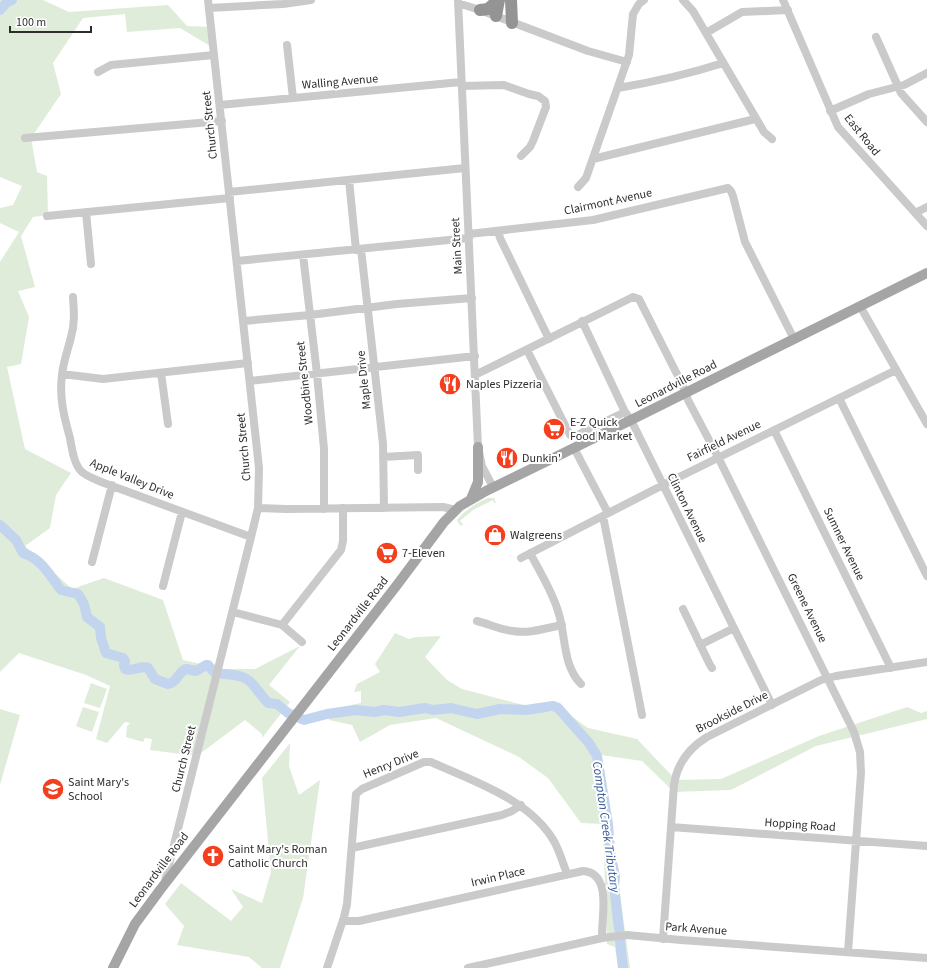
<svg xmlns="http://www.w3.org/2000/svg" width="927" height="968" viewBox="0 0 927 968" font-family="'Source Sans 3',sans-serif">
	<style>
		.green { fill: #dfecd9 }
		.lines { fill: none; stroke-linecap: round; stroke-linejoin: round }
		.river { stroke: #c3d4ee; stroke-width: 10 }
		.minor { stroke: #cacaca; stroke-width: 8 }
		.major { stroke: #a5a5a5; stroke-width: 10 }
		.highway { stroke: #949494; stroke-width: 12 }
		.labels { text-anchor: middle; dominant-baseline: central; stroke-width: 4; stroke-linejoin: round; paint-order: stroke }
		.street-label { font-size: 12px; fill: #2d2d2d; stroke: #fff }
		.poi-label { font-size: 12px; fill: #2d2d2d; stroke: #fff; text-anchor: start }
		.water-label { font-size: 13px; font-style: italic; fill: #355b95; stroke: #fff }
	</style>
	<rect width="100%" height="100%" fill="#fff"/>
	<path class="green" d="M0,0h43l26,12 99,-7 19,21 25,1 3,22 -35,-21 -53,4 -2,-18 -42,4 -30,45 8,31 -30,44 6,34 10,4 1,39 -15,2 -12,19 14,51 -17,4 11,26 -8,47 -14,3 18,82 46,24 -15,22 -6,33 -25,18 47,43 32,-11 59,22 20,60 38,9h34l45,-23 -31,39 21,17 -28,36v-4l-17,-14 -48,36 -47,-6 2,-11 -7,-1 -2,4 -17,-5 1,-11 3,-3 -5,-1 -18,21 -11,-4 14,-53 -24,-11 -67,-22 -19,19v-410l19,-30 -19,-9v-15l13,-3 9,-19 -22,-9z
		M488,498h6l2,5h-2l-1,-3 -20,10 -13,11 3,3 -1,2 -3,-2 -2,-4c8,-10 19,-17 31,-22z
		M395,633l14,6 7,-2 25,-1 -16,21 22,23 15,9 89,23 5,-7 32,23 49,11 39,41 45,-1 98,-43 88,-29 14,6 6,-2v8l-111,27 -85,44 -57,2 -32,-31 -41,-6 29,213h-12l-3,-21 -8,-3 -4,-120 -22,-1 -33,-45 -29,-21 -83,-39 -46,7 -30,17 -8,-17 -23,-5 2,-11 30,-6v-12l-7,1 3,-8 23,-12 -5,-8z
		M91,683l16,6 -7,19 -16,-5z
		M83,707l16,5 -7,20 -16,-6z
		M0,709l20,6 -20,70z
		M290,743l-1,23 10,29 21,-15 -17,118 -23,70h-18l-13,-11 -72,-12 7,-19 -19,-22 16,-21 50,38 12,-14 -12,-18 31,14 9,-31 -9,-94z"/>
	<g class="lines">
		<path class="river" d="M0,10l7,-8 5,-2
			M0,525l16,15 7,13c19,6 27,23 38,37l17,4 6,10 3,13 13,10 1,11 5,15 17,5 2,3 -1,4 1,4c8,3 15,-4 23,-1l7,11 13,5c9,-1 10,-12 18,-15l10,2 10,-6h2l6,7
			M223,674c31,2 26,8 45,29l9,1 11,9 16,7 23,-6 29,-4 19,2 9,-2 15,2 26,-4 8,2 18,-2 26,6 23,-5 26,1 27,-4 5,2 31,35 8,13 11,68 2,28 5,25 -1,9 5,43
			M620,940l3,28"/>
		<path class="minor" d="M458,0l20,447 4,19 11,21
			M683,0l10,11 71,121 8,7
			M783,0l55,127 89,99
			M458,5h6l16,5 108,41 39,11
			M209,8l74,-4 28,-4
			M706,33l36,-21 46,-2
			M876,37l25,56 26,29
			M287,45l6,53
			M98,72l13,-7 103,-10
			M462,86l42,-1 25,9 9,2 7,5 1,6 -13,34 -3,6 -9,9
			M618,88c35,-6 71,-14 105,-25
			M220,105l241,-23
			M830,111l39,-17 35,-9 23,-12
			M25,138l197,-17
			M593,159l162,-40
			M349,180l7,70
			M578,187l8,-9 43,-123 4,-41 6,-10 5,-4
			M229,192l236,-24
			M86,212l5,52
			M915,213l12,-6
			M47,216l183,-18
			M498,231l2,7 49,101
			M469,234l124,-14 135,-32 3,3 2,5 12,46 49,97
			M361,249l22,195 1,64
			M303,255l14,119 7,75v60
			M237,261l232,-23
			M73,297c1,14 2,27 -2,40 -3,13 -8,25 -9,38 -3,22 2,42 8,63 2,11 4,27 12,34 6,5 15,8 22,11l147,54
			M860,306l67,118
			M244,321l66,-6 87,-11 75,-6
			M582,321l43,91 6,8 141,285
			M527,350l43,85h7l48,-23
			M161,373l7,51
			M62,374l41,5 145,-16
			M475,375l158,-78 6,2 44,87 5,14 30,57 136,275 6,20 1,21 -13,179
			M250,381l225,-25
			M839,398l88,178
			M774,430l117,238
			M574,448l34,65
			M383,457l35,-2v15
			M258,508l28,1 157,-2 13,3
			M603,516l39,199
			M530,553c10,19 22,38 28,58 8,23 4,54 23,73
			M521,558l142,-73 233,-115
			M92,562l20,-77
			M163,586l19,-74
			M683,609l27,56 2,3
			M233,612l49,13 20,17
			M477,621c12,3 24,9 36,10 16,3 33,-3 49,-6
			M282,625l59,-75 2,-9v-33
			M700,645l34,-17
			M671,827l256,19
			M352,848l150,-33 10,-4 9,-6
			M165,881l86,-344 7,-29 1,-40 -51,-468
			M343,921h16l224,-50c30,2 18,48 19,67
			M663,939l11,-154c3,-21 15,-37 33,-48l114,-57 15,-4 91,-14
			M327,968l17,-51 3,-13 9,-110 6,-5 62,-27h7c42,19 101,38 124,81 5,10 8,20 12,31
			M468,968l134,-30 25,-3 54,5 246,18"/>
		<path class="major" d="M471,499l7,-17v-35
			M113,968l22,-44 25,-34 237,-305 47,-63 16,-16 26,-15 145,-71 296,-147"/>
		<path class="highway" d="M511,0l1,23
			M480,10l8,-1 10,-9
			M496,16l3,-16"/>
	</g>
	<defs>
		<g id="restaurant-disc" transform="scale(1.15)"><circle r="9.5" fill="#f43f1f" stroke="#fff"/><path d="M-5-6h1v4h1v-4h1v4h1v-4h1v5L-1.5 .5V6h-2V.5L-5-1ZM5-6V6H3V1.5H1.5Q1.5-4 5-6Z" fill="#fff"/></g>
		<g id="supermarket-disc" transform="scale(1.15)"><circle r="9.5" fill="#f43f1f" stroke="#fff"/><path d="M-6-5.5h2.5l.6 2H6L4.5 2H-2.5L-4.4-4H-6ZM-1.5 3.2a1.3 1.3 0 1 0 .1 0ZM3 3.2a1.3 1.3 0 1 0 .1 0Z" fill="#fff"/></g>
		<g id="shop-disc" transform="scale(1.15)"><circle r="9.5" fill="#f43f1f" stroke="#fff"/><path d="M-5-2.5h2.3a2.7 3.5 0 0 1 5.4 0H5L5.5 6h-11ZM-1.5-2.5h3a1.5 2.3 0 0 0-3 0Z" fill="#fff"/></g>
		<g id="school-disc" transform="scale(1.15)"><circle r="9.5" fill="#f43f1f" stroke="#fff"/><path d="M0-5L7-2L0 1L-7-2ZM-4 1L0 2.5L4 1V4Q0 6-4 4Z" fill="#fff"/></g>
		<g id="church-disc" transform="scale(1.15)"><circle r="9.5" fill="#f43f1f" stroke="#fff"/><path d="M-1.2-6h2.4v3.5h3.3v2.4h-3.3V6h-2.4V-.1h-3.3v-2.4h3.3Z" fill="#fff"/></g>
	</defs>
	<g fill-rule="evenodd">
		<use href="#restaurant-disc" x="450" y="384"/>
		<use href="#supermarket-disc" x="554" y="429"/>
		<use href="#restaurant-disc" x="507" y="458"/>
		<use href="#shop-disc" x="495" y="535"/>
		<use href="#supermarket-disc" x="387" y="553"/>
		<use href="#school-disc" x="53" y="789"/>
		<use href="#church-disc" x="213" y="856"/>
	</g>
	<g class="labels">
		<g class="street-label">
			<text transform="translate(340 82) rotate(-5)">Walling Avenue</text>
			<text transform="translate(210 125) rotate(-96)">Church Street</text>
			<text transform="translate(862 135) rotate(51)">East Road</text>
			<text transform="translate(608 202) rotate(-12)">Clairmont Avenue</text>
			<text transform="translate(457 246) rotate(-93)">Main Street</text>
			<text transform="translate(364 380) rotate(-96)">Maple Drive</text>
			<text transform="translate(305 383) rotate(-96)">Woodbine Street</text>
			<text transform="translate(676 384) rotate(-27)">Leonardville Road</text>
			<text transform="translate(724 441) rotate(-26)">Fairfield Avenue</text>
			<text transform="translate(244 447) rotate(-95)">Church Street</text>
			<text transform="translate(132 479) rotate(22)">Apple Valley Drive</text>
			<text transform="translate(687 508) rotate(64)">Clinton Avenue</text>
			<text transform="translate(844 544) rotate(64)">Sumner Avenue</text>
			<text transform="translate(807 608) rotate(64)">Greene Avenue</text>
			<text transform="translate(358 614) rotate(-52)">Leonardville Road</text>
			<text transform="translate(732 712) rotate(-27)">Brookside Drive</text>
			<text transform="translate(184 759) rotate(-76)">Church Street</text>
			<text transform="translate(391 764) rotate(-22)">Henry Drive</text>
			<text transform="translate(800 825) rotate(4)">Hopping Road</text>
			<text transform="translate(159 870) rotate(-53)">Leonardville Road</text>
			<text transform="translate(498 877) rotate(-13)">Irwin Place</text>
			<text transform="translate(696 929) rotate(4)">Park Avenue</text>
		</g>
		<g class="poi-label">
			<text x="466" y="384">Naples Pizzeria</text>
			<text x="570" y="422">E-Z Quick<tspan x="570" dy="14">Food Market</tspan></text>
			<text x="522" y="458">Dunkin'</text>
			<text x="510" y="535">Walgreens</text>
			<text x="402" y="553">7-Eleven</text>
			<text x="68" y="782">Saint Mary's<tspan x="68" dy="14">School</tspan></text>
			<text x="228" y="849">Saint Mary's Roman<tspan x="228" dy="14">Catholic Church</tspan></text>
		</g>
		<g class="water-label">
			<text transform="translate(606 827) rotate(82)">Compton Creek Tributary</text>
		</g>
	</g>
	<path d="M10 26v6h81v-6" fill="none" stroke="#2d2d2d" stroke-width="2"/>
	<text x="16" y="26" font-size="12" fill="#2d2d2d" stroke="#ffffff" stroke-width="3" paint-order="stroke">100 m</text>
</svg>
